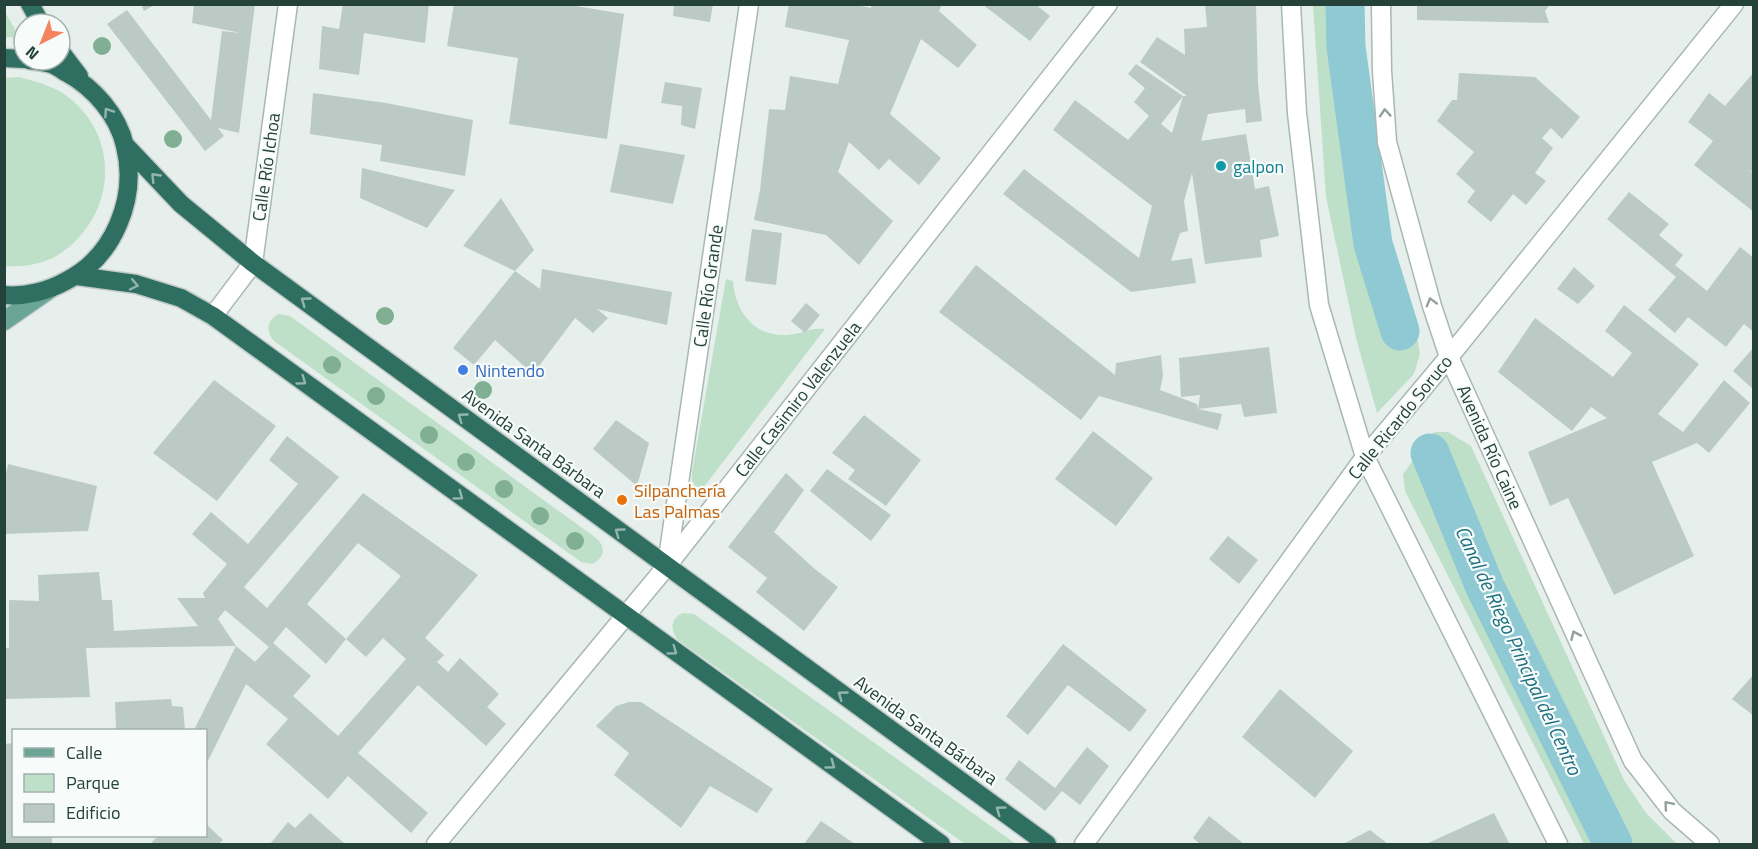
<svg xmlns="http://www.w3.org/2000/svg" width="1758" height="849" viewBox="0 0 1758 849" font-family="'Titillium Web',sans-serif">
	<style>
		.green { fill: #bfe0c8 }
		.lines { fill: none; stroke-linecap: round; stroke-linejoin: round }
		.canal { stroke: #8ec9d4; stroke-width: 39 }
		.building { fill: #bbcac4; fill-rule: evenodd }
		.minor-casing { stroke: #a8b8b2; stroke-width: 21 }
		.major-casing { stroke: #c2cac8; stroke-width: 21 }
		.highway-casing { stroke: #c2cac8; stroke-width: 21 }
		.minor { stroke: #fff; stroke-width: 18 }
		.major { stroke: #6aa596; stroke-width: 18 }
		.highway { stroke: #2f6f62; stroke-width: 18 }
		.tree { fill: #80af93 }
		.oneway { stroke: #93b5ae }
		.oneway2 { stroke: #92a09c }
		.culture-dot { fill: #0f9aa8; stroke: #f7fbf9; stroke-width: 2 }
		.shop-dot { fill: #3f7fe0; stroke: #f7fbf9; stroke-width: 2 }
		.food-dot { fill: #e8710a; stroke: #f7fbf9; stroke-width: 2 }
		.labels { text-anchor: middle; dominant-baseline: central; stroke-width: 4.5; stroke-linejoin: round; paint-order: stroke }
		.culture-label { font-size: 18px; fill: #0d838f; stroke: #f7fbf9; text-anchor: start }
		.street-label { font-size: 18px; fill: #24423a; stroke: #f7fbf9 }
		.shop-label { font-size: 18px; fill: #366cbe; stroke: #f7fbf9; text-anchor: start }
		.food-label { font-size: 18px; fill: #c56008; stroke: #f7fbf9; text-anchor: start }
		.water-label { font-size: 20px; font-style: italic; fill: #1c6f80; stroke: #f7fbf9 }
	</style>
	<rect width="100%" height="100%" fill="#e6efeb"/>
	<path class="green" d="M1313,5h40l-1,27 12,109 23,105 29,83 4,25 -6,20 -37,39 -21,-75 -30,-141z
		M5,12l15,26 -15,-1z
		M19,77c19,5 39,10 54,24 50,44 39,120 -15,154 -16,10 -36,12 -54,11l1,-188z
		M726,279l7,2c2,30 21,56 54,54 14,-1 24,-8 38,-6l-118,154 -5,5 -7,-2 -3,-5v-9z
		M279,314l11,2 306,222c11,9 8,21 -4,26l-11,-2 -307,-221c-8,-9 -8,-21 5,-27z
		M1434,432h14l23,14 153,334 22,33 31,31h-93l-179,-353 -2,-17z
		M683,613l11,1 322,230h-51l-287,-204c-8,-10 -8,-22 5,-27z"/>
	<g class="lines">
		<path class="canal" d="M1345,4l1,43 27,197 27,87
			M1430,453l55,134 128,257"/>
	</g>
	<path class="building" d="M141,4h15l-12,7z
		M194,4h61l-16,129 -21,-5 6,8 -19,15 -98,-127 20,-14 84,110 11,-89 19,2 -49,-10z
		M343,4h86l-4,39 -61,-10 -5,42 -40,-6 3,-43 17,3z
		M454,4h110l60,10 -17,125 -98,-15 9,-66 -71,-12z
		M674,4h39l-3,18 -37,-6z
		M789,4h63l19,4 1,-4h70l-3,7 38,34 -19,23 -37,-29 -31,75 51,44 -22,27 -30,-26 -10,11 -30,-28 -11,30 55,49 -34,44 -33,-30 -72,-15 6,-30 9,-81 16,1 5,-34 48,8 11,-44 -64,-13z
		M982,4h53l15,12 -20,25z
		M1205,4h51l2,80 4,37 -16,2 -1,-14 -37,5 -7,27 45,-7 9,55 14,-3 10,50 -19,4 2,17 -57,7 -13,-91 -8,28 4,30 -8,2 -9,28 21,-3 4,25 -65,9 -128,-98 21,-25 115,89 13,-52 -99,-76 22,-30 53,40 21,-24 -15,-14 11,-14 -17,-14 8,-10 47,32h4l-47,-34 17,-25 28,18 -1,-26 23,-2zM1183,96l-11,37 -11,-9z
		M1417,4h133l-5,7 4,12 -132,-3z
		M1754,72v101l-7,-4 7,5v38l-60,-47 19,-24 -25,-19 21,-29 16,13z
		M1459,73l76,4 45,40 -18,22 -11,-11 -9,10 11,10 -18,25 11,8 -20,24 -13,-11 -22,28 -24,-20 8,-11 -19,-17 18,-22 -37,-31 15,-21h5z
		M665,82l37,6 -7,41 -14,-4 1,-19 -21,-3z
		M313,93l73,10 87,17 -8,56 -85,-15 2,-16 -72,-11z
		M620,144l65,11 -12,49 -63,-12z
		M362,168l93,22 -28,38 -67,-30z
		M1629,192l40,32 -10,11 24,20 -8,10 32,26 33,-44 14,11v74l-10,-8 -18,23 -38,-30 -13,16 -27,-23 28,-33 -69,-58z
		M501,198l33,52 -19,21 -52,-25z
		M752,229l30,4 -6,52 -31,-4z
		M976,265l139,110 1,-12 45,-8 2,21 -3,14 37,14 1,5 24,5 -4,16 -119,-34 -18,24 -142,-108z
		M1574,267l21,19 -17,18 -21,-15z
		M542,269l130,23 -5,33 -70,-16 11,9 -15,15 -18,-15 -42,56 -38,-34 -21,25 -21,-17 62,-77 25,18z
		M806,303l14,12 -15,18 -14,-12z
		M1624,305l75,59 -41,50 25,18 41,-52 26,23 -41,50 -12,-10 -45,19 42,94 -80,39 -46,-97 -18,8 -22,-54 79,-34 -16,-11 -19,24 -74,-59 37,-54 78,59 19,-24 -27,-22z
		M1269,347l8,66 -33,4 -3,-13 -43,5 2,-14 -19,2 -2,-39z
		M1754,347v43l-21,-19z
		M214,380l62,46 -59,75 -64,-48z
		M864,415l57,45 -35,46 -38,-27 7,-9 -23,-17z
		M616,420l33,23 -12,43 -44,-37z
		M1093,431l60,47 -37,48 -61,-47z
		M287,436l52,41 -95,110 23,21 96,-115 115,82 -53,63 19,17 -7,7 11,10 12,-14 39,36 -12,13 19,17 -20,22 -68,-61 -60,68 70,60 -17,20 -63,-57 -20,23 -62,-55 22,-25 -42,-35 -40,81v-35h-12l42,-84 -150,2 4,49 -86,2v-51h5v-48l30,1 -1,-26 61,-3 3,28h10l2,31 84,-5 -21,-28h28l-2,-5 24,-29 -35,-30 19,-22 37,32 50,-60 -29,-24zM358,543l43,33 -55,63 -39,-35zM225,610l44,37 -14,15 -19,-16 -18,-27zM286,627l40,37 20,-25 20,18 17,-19 23,21 -68,77 -45,-40 18,-20 -38,-33z
		M8,464l89,22 -9,45 -84,3v-49z
		M827,469l64,46 -20,26 -61,-50z
		M786,473l18,17 -30,42 42,38 22,17 -34,44 -48,-39 11,-14 -39,-31z
		M1228,536l30,24 -19,24 -30,-25z
		M1063,644l84,66 -17,22 -62,-47 -40,50 -22,-19z
		M1754,674v42l-22,-17z
		M1280,689l73,62 -38,47 -73,-61z
		M171,699l1,7 11,1 2,23h-69l-1,-28z
		M629,702h12l132,87 -16,24 -47,-27 -29,42 -67,-53 15,-22 -33,-27 20,-20z
		M14,743v93h38v8h-48v-100z
		M1087,747l22,19 -29,39 -18,-14 -17,20 -40,-32 14,-19 36,28z
		M310,813l35,31h-75l18,-22 7,6z
		M1494,813l15,30 -4,1h-79z
		M1209,816l35,28h-44l-7,-6z
		M821,821l34,23h-51z
		M206,824l17,16 -4,4h-69l8,-8h48z
		M1370,830l18,14h-45z"/>
	<g class="lines">
		<g class="minor-casing">
			<path id="minor" d="M1291,4l6,109 22,192 46,152 193,387
				M1381,4l1,67 5,71 45,164 17,51 184,404 39,50 38,33
				M213,316l40,-53 35,-259
				M667,565l82,-561
				M436,844l230,-277 442,-563
				M1084,844l281,-387 84,-100 285,-353"/>
		</g>
		<g class="major-casing">
			<path id="major" d="M4,321l46,-32"/>
		</g>
		<g class="highway-casing">
			<path id="highway" d="M30,4l11,20
				M60,51l19,25
				M4,58l20,1
				M125,145l56,59 72,59 794,581
				M77,276l59,8 45,14 32,18 728,528
				M4,295c21,2 44,-4 62,-14 48,-24 72,-83 59,-135 -7,-31 -31,-58 -58,-73 -5,-3 -10,-7 -16,-9 -6,-2 -15,-3 -22,-4"/>
		</g>
		<use href="#minor" class="minor"/>
		<use href="#major" class="major"/>
		<use href="#highway" class="highway"/>
	</g>
	<g class="tree">
		<circle cx="102" cy="46" r="9"/>
		<circle cx="173" cy="139" r="9"/>
		<circle cx="385" cy="316" r="9"/>
		<circle cx="332" cy="365" r="9"/>
		<circle cx="483" cy="390" r="9"/>
		<circle cx="376" cy="396" r="9"/>
		<circle cx="429" cy="435" r="9"/>
		<circle cx="466" cy="462" r="9"/>
		<circle cx="504" cy="489" r="9"/>
		<circle cx="540" cy="516" r="9"/>
		<circle cx="575" cy="541" r="9"/>
	</g>
	<defs><path id="oneway-chevron" d="M-2-3.5L2.5 0L-2 3.5" fill="none" stroke-width="1.6" stroke-linecap="round" stroke-linejoin="round" transform="scale(1.5)"/></defs>
	<g class="oneway">
		<use href="#oneway-chevron" transform="translate(108 112) rotate(-124)"/>
		<use href="#oneway-chevron" transform="translate(155 177) rotate(-134)"/>
		<use href="#oneway-chevron" transform="translate(134 285) rotate(12)"/>
		<use href="#oneway-chevron" transform="translate(305 301) rotate(-144)"/>
		<use href="#oneway-chevron" transform="translate(302 381) rotate(36)"/>
		<use href="#oneway-chevron" transform="translate(462 417) rotate(-144)"/>
		<use href="#oneway-chevron" transform="translate(459 496) rotate(36)"/>
		<use href="#oneway-chevron" transform="translate(619 532) rotate(-144)"/>
		<use href="#oneway-chevron" transform="translate(673 651) rotate(36)"/>
		<use href="#oneway-chevron" transform="translate(842 695) rotate(-144)"/>
		<use href="#oneway-chevron" transform="translate(831 765) rotate(36)"/>
		<use href="#oneway-chevron" transform="translate(1000 810) rotate(-144)"/>
	</g>
	<g class="oneway2">
		<use href="#oneway-chevron" transform="translate(1385 113) rotate(-94)"/>
		<use href="#oneway-chevron" transform="translate(1431 302) rotate(-106)"/>
		<use href="#oneway-chevron" transform="translate(1575 635) rotate(-114)"/>
		<use href="#oneway-chevron" transform="translate(1668 805) rotate(-130)"/>
	</g>
	<circle class="culture-dot" cx="1221" cy="166" r="6"/>
	<circle class="shop-dot" cx="463" cy="370" r="6"/>
	<circle class="food-dot" cx="622" cy="500" r="6"/>
	<g class="labels">
		<g class="culture-label">
			<text x="1233" y="166">galpon</text>
		</g>
		<g class="street-label">
			<text transform="translate(266 167) rotate(-82)">Calle Río Ichoa</text>
			<text transform="translate(708 286) rotate(-82)">Calle Río Grande</text>
			<text transform="translate(798 399) rotate(-52)">Calle Casimiro Valenzuela</text>
			<text transform="translate(1400 417) rotate(-51)">Calle Ricardo Soruco</text>
			<text transform="translate(534 443) rotate(36)">Avenida Santa Bárbara</text>
			<text transform="translate(1490 447) rotate(66)">Avenida Río Caine</text>
			<text transform="translate(926 730) rotate(36)">Avenida Santa Bárbara</text>
		</g>
		<g class="shop-label">
			<text x="475" y="370">Nintendo</text>
		</g>
		<g class="food-label">
			<text x="634" y="490">Silpanchería<tspan x="634" dy="21">Las Palmas</tspan></text>
		</g>
		<g class="water-label">
			<text transform="translate(1519 650) rotate(65)">Canal de Riego Principal del Centro</text>
		</g>
	</g>
	<rect width="1758" height="849" fill="none" stroke="#24423a" stroke-width="12"/>
	<rect x="12" y="729" width="195" height="108" fill="#f7fbf9" stroke="#a3b1ad" stroke-width="1.5"/>
	<rect x="24" y="748" width="30" height="9" fill="#6aa596" stroke="#a3b1ad" stroke-width="1.5"/>
	<text x="66" y="759" font-size="18" fill="#24423a">Calle</text>
	<rect x="24" y="774" width="30" height="18" fill="#bfe0c8" stroke="#a3b1ad" stroke-width="1.5"/>
	<text x="66" y="789" font-size="18" fill="#24423a">Parque</text>
	<rect x="24" y="804" width="30" height="18" fill="#bbcac4" stroke="#a3b1ad" stroke-width="1.5"/>
	<text x="66" y="819" font-size="18" fill="#24423a">Edificio</text>
	<g transform="translate(42 42) rotate(222)"><circle r="28" fill="#f7fbf9" stroke="#a3b1ad" stroke-width="1.5"/>
	<path d="M0-4.5L10 22L0 15L-10 22Z" fill="#f4845f"/>
	<text y="-9" font-size="16" font-weight="bold" text-anchor="middle" fill="#24423a">N</text>
	</g>
</svg>
